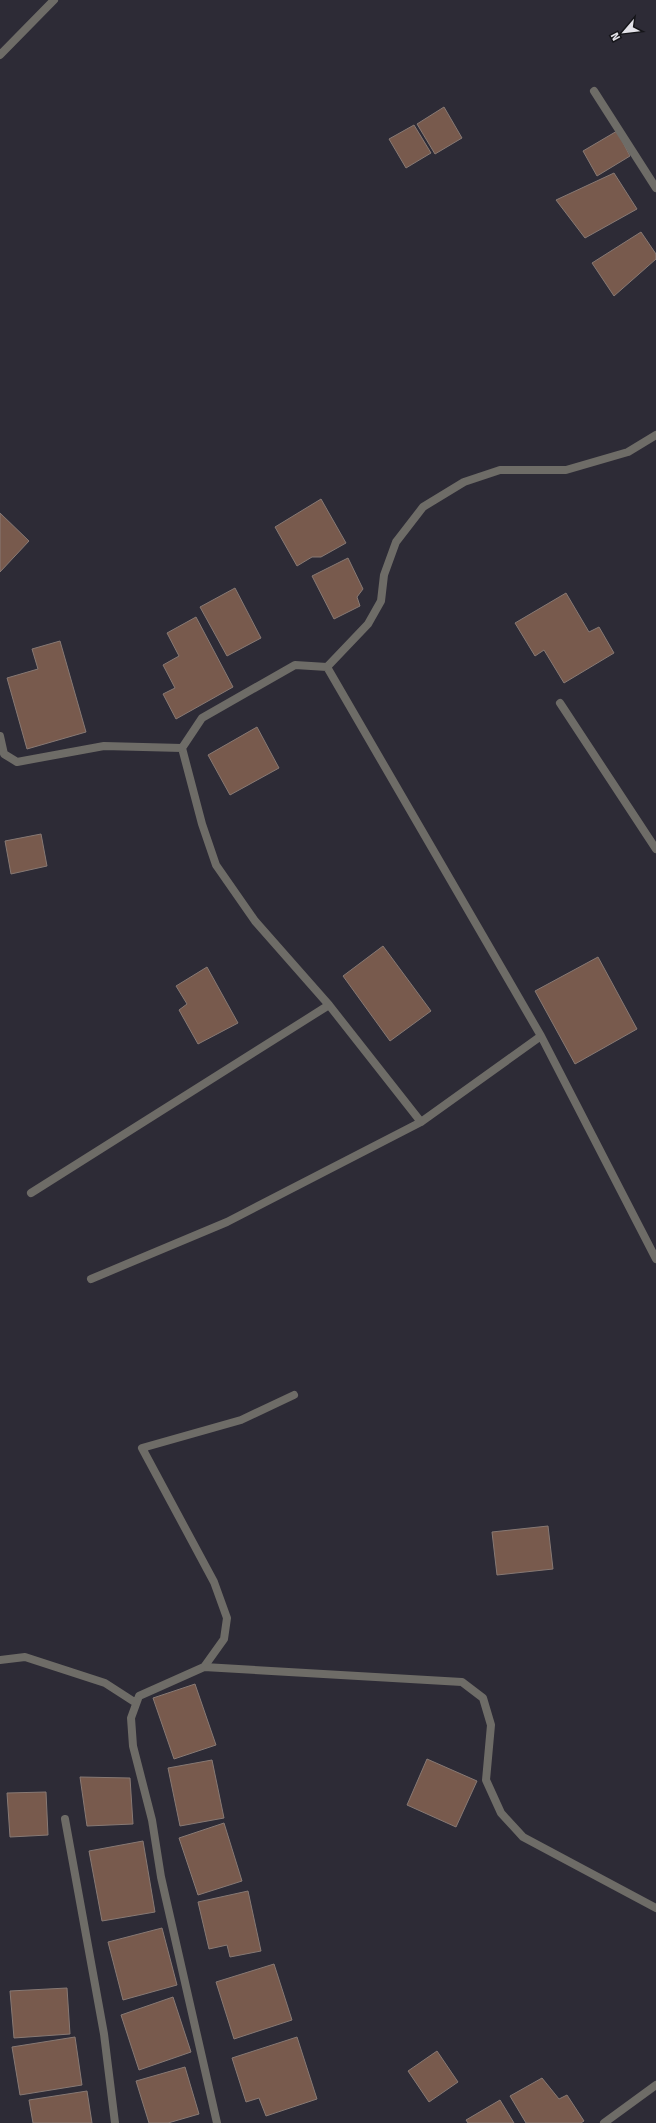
<svg xmlns="http://www.w3.org/2000/svg" width="656" height="2123" viewBox="0 0 656 2123" font-family="'Fira Sans',sans-serif">
	<style>
		.building { fill: #785a4d; stroke: #877974 }
		.lines { fill: none; stroke-linecap: round; stroke-linejoin: round }
		.street { stroke: #6e6c67; stroke-width: 8 }
	</style>
	<rect width="100%" height="100%" fill="#2d2b36"/>
	<path class="building" d="M444,107l18,31 -27,16 -18,-30z
		M414,125l17,28 -25,15 -17,-29z
		M617,131l13,25 -33,20 -14,-25z
		M614,173l23,36 -52,29 -29,-38z
		M641,232l15,22v5l-42,37 -22,-33z
		M321,499l25,44 -25,14h-9l-15,9 -22,-39z
		M0,513l29,28 -29,31z
		M348,558l15,31 -6,8 3,9 -26,13 -22,-43z
		M235,588l26,50 -34,18 -27,-49z
		M566,593l23,39 10,-5 15,26 -50,30 -20,-33 -9,6 -20,-33z
		M196,617l37,70 -57,32 -13,-25 12,-6 -12,-23 16,-9 -12,-23z
		M60,641l26,91 -59,17 -20,-71 31,-9 -6,-20z
		M257,727l22,41 -49,27 -22,-40z
		M41,834l6,32 -36,8 -6,-33z
		M383,946l48,65 -41,30 -47,-65z
		M598,957l39,72 -62,35 -40,-73z
		M207,967l31,56 -40,21 -19,-34 8,-6 -11,-18z
		M548,1526l5,43 -56,6 -5,-43z
		M195,1684l21,61 -42,14 -21,-61z
		M427,1759l50,22 -21,46 -49,-22z
		M212,1760l12,58 -44,8 -12,-58z
		M80,1777l50,1 3,46 -46,2z
		M46,1792l2,43 -38,2 -3,-44z
		M224,1823l18,58 -44,14 -19,-57z
		M143,1841l12,71 -53,9 -13,-70z
		M248,1891l13,60 -31,6 -3,-12 -18,4 -11,-47z
		M162,1928l15,57 -54,15 -15,-58z
		M274,1964l18,56 -58,19 -18,-57z
		M67,1988l3,46 -56,4 -4,-47z
		M173,1997l18,55 -52,18 -18,-55z
		M75,2037l7,48 -62,10 -8,-48z
		M297,2037l20,62 -51,17 -7,-18 -13,4 -14,-44z
		M437,2051l21,31 -29,20 -21,-31z
		M185,2067l14,47 -31,9h-19l-13,-42z
		M542,2078l17,21 8,-4 17,26 -3,2h-55l-16,-27z
		M87,2091l5,32h-59l-4,-23z
		M500,2100l14,23h-46l-2,-3z"/>
	<g class="lines">
		<path class="street" d="M0,55l54,-55
			M594,91l62,97
			M327,667l214,369 115,223
			M560,703l96,146
			M0,736l4,18 13,8 87,-16 78,2
			M421,1122l-92,-117 -74,-84 -39,-56 -14,-41 -20,-76 20,-30 93,-53 32,2 41,-43 13,-23 3,-26 12,-33 27,-35 41,-25 36,-12h66l62,-18 28,-17
			M31,1193l298,-188
			M91,1279l136,-57 194,-100 120,-86
			M0,1660l25,-3 80,26 31,20
			M204,1667l258,15 21,16 8,27 -5,55 15,33 22,24 133,71
			M65,1819l39,215 11,89
			M217,2123l-56,-246 -9,-57 -19,-74 -2,-28 8,-22 65,-29 20,-28 3,-21 -13,-36 -72,-134 99,-28 53,-25
			M604,2123l52,-38"/>
	</g>
	<g transform="translate(624 32) rotate(242)" stroke="#151519" stroke-width="3" paint-order="stroke">
	<path d="M0-3L7 15L0 10L-7 15Z" fill="#e3e2e9"/>
	<text y="-6" font-size="11" font-weight="bold" text-anchor="middle" fill="#e3e2e9">N</text>
	</g>
</svg>
